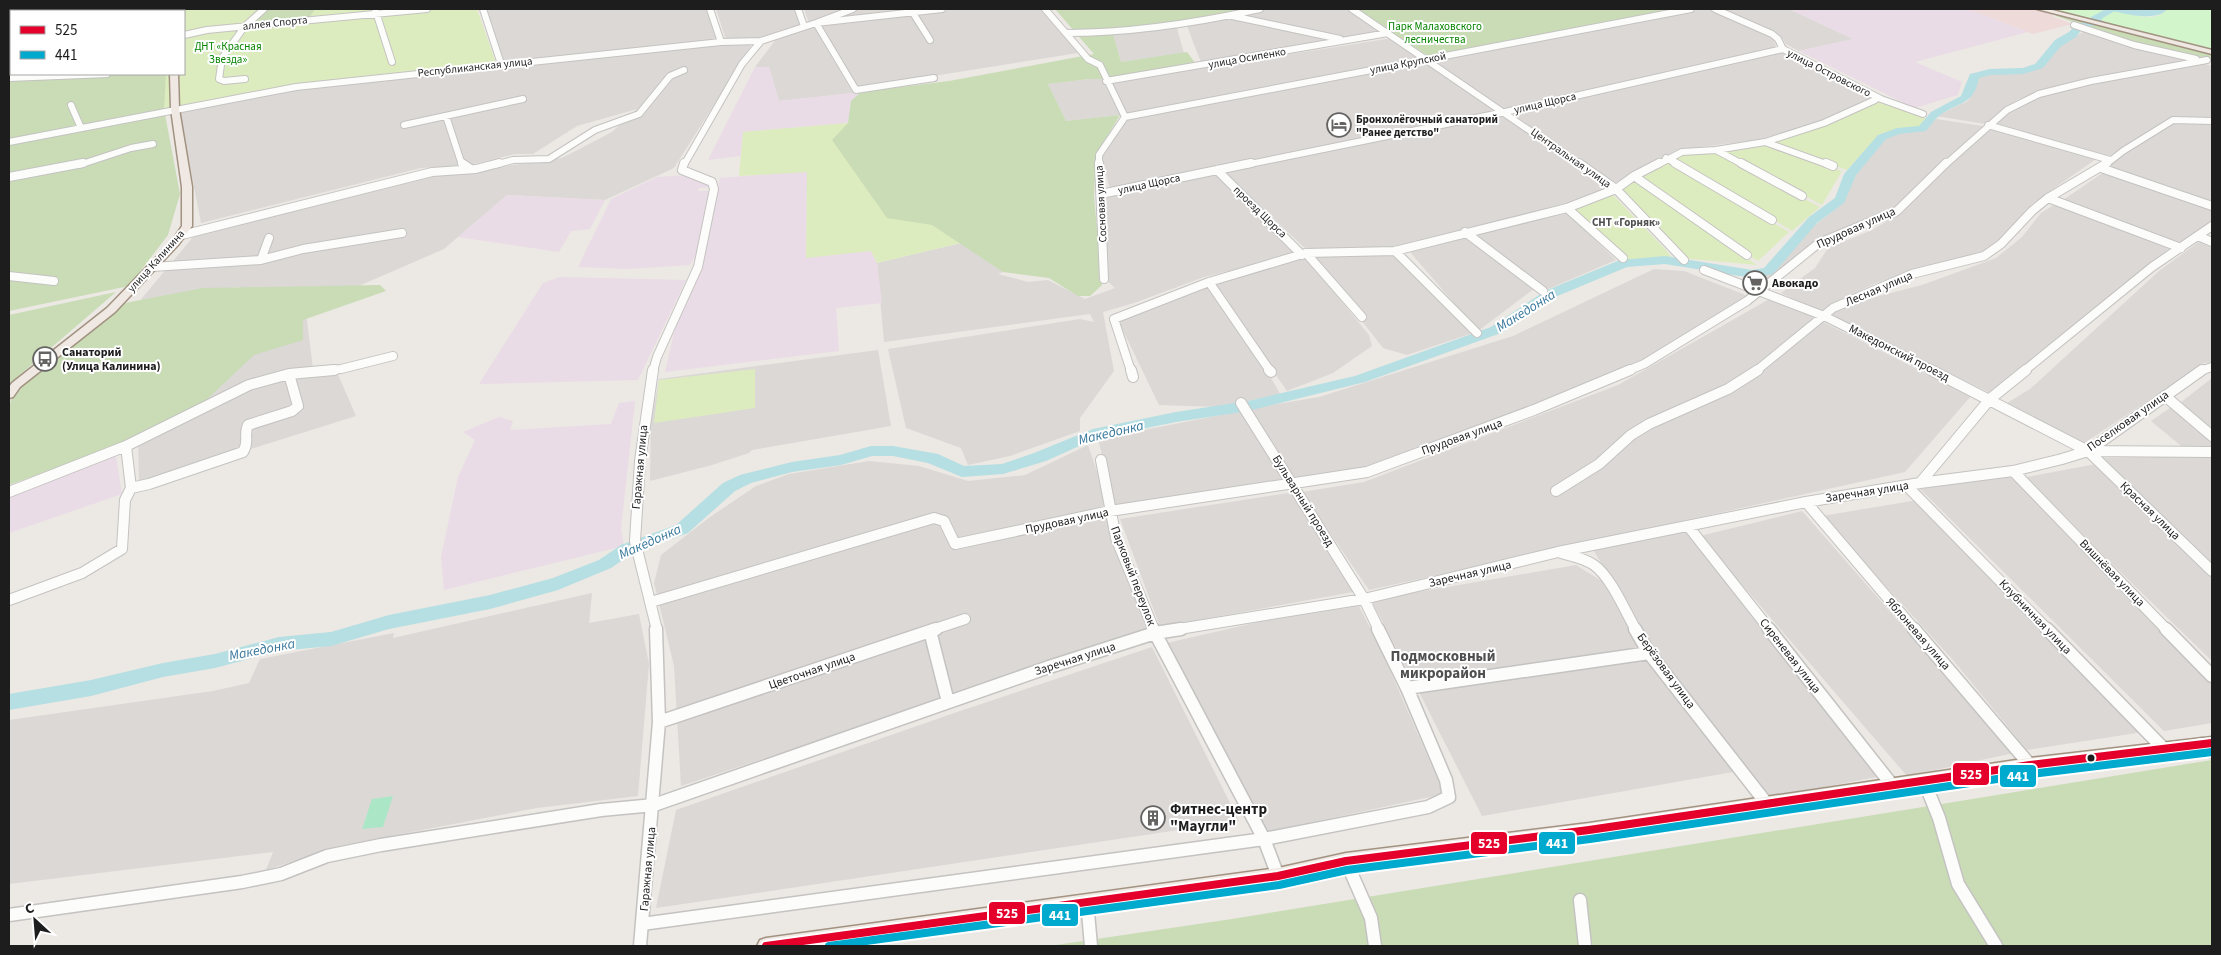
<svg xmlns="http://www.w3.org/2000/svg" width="2221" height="955" viewBox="0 0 2221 955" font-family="'Source Sans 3',sans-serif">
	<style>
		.residential { fill: #dbd8d6 }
		.commercial { fill: #efdada }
		.industrial { fill: #eadce6 }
		.grass { fill: #ddecbf }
		.forest { fill: #c9dcb6 }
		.park { fill: #d2f5cc }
		.pitch { fill: #abe7c6 }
		.water { fill: #b5dfe2 }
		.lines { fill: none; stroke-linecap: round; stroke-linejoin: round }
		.river { fill: #b5dfe2; fill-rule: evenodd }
		.minor-far3-casing { stroke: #c4c3c1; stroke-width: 8 }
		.minor-far2-casing { stroke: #c4c3c1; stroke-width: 10 }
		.minor-far1-casing { stroke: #c4c3c1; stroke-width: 12 }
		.minor-casing { stroke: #c4c3c1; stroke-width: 15 }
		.major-casing { stroke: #a29281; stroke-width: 3 }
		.minor-far3 { stroke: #fcfcfb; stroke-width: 6 }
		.minor-far2 { stroke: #fcfcfb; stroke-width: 8 }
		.minor-far1 { stroke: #fcfcfb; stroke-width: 10 }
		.minor { stroke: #fcfcfb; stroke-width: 12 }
		.major { fill: #f0e9e3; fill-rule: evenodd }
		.bus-1-casing { stroke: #fff; stroke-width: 12 }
		.bus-2-casing { stroke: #fff; stroke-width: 12 }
		.bus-1 { stroke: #e4002b; stroke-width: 8 }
		.bus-2 { stroke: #00a9ce; stroke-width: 8 }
		.bus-dot { fill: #1d1d1d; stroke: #fff; stroke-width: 2 }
		.labels { text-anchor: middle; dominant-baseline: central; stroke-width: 4; stroke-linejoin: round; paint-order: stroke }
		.far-street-label { font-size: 11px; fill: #1d1d1d; stroke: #fff }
		.far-park-label { font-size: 11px; fill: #078401; stroke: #fff }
		.far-poi-label { font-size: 11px; font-weight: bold; fill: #1d1d1d; stroke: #fff; text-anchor: start }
		.far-neighbourhood-label { font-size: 11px; font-weight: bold; fill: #505050; stroke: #fff }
		.street-label { font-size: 12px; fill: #1d1d1d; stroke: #fff }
		.poi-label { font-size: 12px; font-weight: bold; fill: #1d1d1d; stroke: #fff; text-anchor: start }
		.water-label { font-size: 14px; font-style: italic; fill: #39789c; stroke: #fff }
		.quarter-label { font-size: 15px; font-weight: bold; fill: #505050; stroke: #fff }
		.near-poi-label { font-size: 15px; font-weight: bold; fill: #1d1d1d; stroke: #fff; text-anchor: start }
		.line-badge { stroke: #fff; stroke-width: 2 }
		.badge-label { font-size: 14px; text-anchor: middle; font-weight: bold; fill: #fff }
	</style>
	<rect width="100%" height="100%" fill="#ece8e4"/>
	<path class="residential" d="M9,9h162l-2,2h-158v17h-2z
		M486,9h221l11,33 -215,20z
		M716,9h81l4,16 -41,13 -34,2z
		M804,9h44l-39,14z
		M855,9h82l-114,12z
		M958,9h85l35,44 -220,35 -40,-64z
		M1267,9h80l42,27 -187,29 -15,-39z
		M1704,9h9l60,30 4,9 -271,63 -73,-51z
		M1720,9h69l64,30 -54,12 -13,-7 -3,-5z
		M813,25l40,68 -74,8 -10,-34h-14l25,-33z
		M1176,25l8,28 -63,9 -8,-28z
		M2085,31l104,30 -145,29 -27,10 -32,24 -49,-8 32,-15 6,-11 2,-14 10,-3 38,-2 16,-4 22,-23z
		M1393,38l30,21 -295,56 -17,-33z
		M743,43l8,2 -3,6 -74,117 -69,32 -98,-5 -63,54 -106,46 -103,-8 -97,16 55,-66 211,-56 158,-23 50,-26 25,-23 -60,17 -44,28h-18l-50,12 -44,2 -220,55 -22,-113 74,-15 275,-32z
		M1783,52l90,47 -51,23 -66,18 -79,10 -66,35 -99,-72z
		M1426,61l75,49 -391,79 -9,-34 26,-37z
		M2201,63l11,3v54l-44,-1 -61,38 -111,-33 15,-14 30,-15 79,-18z
		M1089,79h13l18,36 -54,6 -18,-37z
		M1508,114l100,75 -33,15 -113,25 -57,20 -98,1 -85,-79z
		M1936,119l47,7 -88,82 -77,33 -50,40 -8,-4 49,-47 28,-22 16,-33 26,-35 19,-8 25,-1z
		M2176,121l36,1v82l-109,-38z
		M1990,127l106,32 -64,45 -33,36 -18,13 -55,14 -52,17 -45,22 -8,6 -40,-19 34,-25 13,-20 44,-18 31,-18 66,-66z
		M2107,170l105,38v15l-27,21 -122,-44z
		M1215,173l83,81 -94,23 -70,26 -31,9 11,59 -34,47v13l-70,25 -42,9 -7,-17 -55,-20 -18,-79 192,-30 14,3 -4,-8 -206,28 -7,-79 84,-20 42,29 -5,2 30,8 20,-2 37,19 30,-11 -9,-8 -1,-85z
		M2055,204l114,45 -177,145 -163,-79 7,-5 43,-14 43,-11 74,-27 26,-21 19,-24z
		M1565,211l51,49 -70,30 -77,-57z
		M1463,235l72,53 -57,43 -68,-79z
		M2200,241l12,4v117l-8,1 -121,81 -76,-41 23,-14 129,-118z
		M1404,253l39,44 30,36 -66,22 -24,-7 -72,-92z
		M1305,257l64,78 3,11 -39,27 -46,18 -75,-108z
		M1654,269l30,2 64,25 -121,74 -263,104 -64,12 -52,-77 71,-12 194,-61z
		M1208,285l62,91 10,18 -60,13 -61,-2 -41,-85z
		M1773,297l198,99 -66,76 -536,118 -67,-98 62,-10 254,-97z
		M306,313l8,64 23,-5 19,44 -217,68 -1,-50z
		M878,350l13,76 -139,24 -3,3 -37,12 -62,16 1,-59 8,-43z
		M2212,378v53l-32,-28z
		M2174,405l38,34v10l-26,1 -35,-29z
		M1241,411l51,77 -175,27 -19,-76z
		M1088,445l62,185 -469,156 -7,-120 -20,-83 7,-28 49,-38 46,-31 33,-12 80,-13 50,5 49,15 57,-6z
		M2212,456v107l-112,-105z
		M2096,464l116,113v84l-103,-100 -82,-84z
		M2013,474l199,206v43l-48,8 -244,-242z
		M1295,492l58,100 -193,35 -40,-108z
		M1918,500l225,232 -116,18 -74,-90 -131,-144z
		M1802,511l212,242 -107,23 -207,-240z
		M1683,529l199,247 -115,22 -111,-145 -64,-105z
		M1576,565l29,18 38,68 -229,31 -43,-82z
		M592,593l-3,30 50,-9 10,50 -11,132 -101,12 -199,38 -72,24 7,-18 -264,32v-164l204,-29 36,-8 11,-24 134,-26 -1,5z
		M1359,606l18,35 67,153 -178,38 -99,-189 96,-22z
		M1152,647l87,174 -583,87 20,-98 284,-99z
		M1648,656l85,116 -251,44 -63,-124z"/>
	<path class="commercial" d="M1968,9h70l15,4 -1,3 20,8 -39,10z"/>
	<path class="industrial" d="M1789,9h179l60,23 -113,30 47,20 -4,13 -44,13 -115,-57 54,-12z
		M755,67h14l10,34 82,-9 -10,9 -3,22 -104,9 -3,24 -33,4z
		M807,171l64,80 6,12 5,40 -46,5 3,43 -174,21 10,-44 28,-63 17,-87z
		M690,175l20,7 2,5 -13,1 -1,3h13l-13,60 -8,14 -62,4 -50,-2 33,-68 46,-22z
		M507,195l98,5 -15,29 -19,2 -12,21 -101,-15z
		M560,277l126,3 -48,100 -159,4 64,-101z
		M635,401l-14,128 3,17 -180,44 -3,-33 17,-80 17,-37 -12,-8 36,-15 14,4 -3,9 101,-6 8,-21z
		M115,451l7,43 -113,39v-41z"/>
	<path class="grass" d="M187,9h290l19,54 -199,21 -288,55 40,-65h135l-1,-63z
		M1878,102l50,17 -8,9c-44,4 -44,11 -73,42l-78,-28z
		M848,123l84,102 29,18 -84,20 -6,-12 -65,7 1,-86 -68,4 4,-44z
		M1766,143l76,28 -20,34 -103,-55z
		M1715,151l105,56 -28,24 -122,-73 14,-5z
		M1667,160l122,72 -31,29 -121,-84z
		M1633,179l124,86 -77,-7 -66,-68z
		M1610,192l55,57 8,10 -49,2 -57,-51z
		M755,369v39l-101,15 5,-43z"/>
	<path class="forest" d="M268,9h47l-6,9 -54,5z
		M1055,9h198l-140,25 8,28 66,-10 9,12 -94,15h-13l-41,5 18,37 54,-6 -24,40 -2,41 8,89 -12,11h-12l-29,-18 -46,-6 -71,-47 -45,-7 -55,-78 16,-17 3,-22 10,-9 88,-11 145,-27z
		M1356,9h326l-252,48z
		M2057,15l155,39v5l-70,-13 -86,-30z
		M9,22h2v52h155l-2,35 16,85 -12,41 -39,51 -120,25z
		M380,285l6,6 -83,29v20l-49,15 -52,49 -75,38 -118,43v-76l2,-9 8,-13 106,-84 78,-15z
		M116,292l-107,92v-69z
		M2212,760v186h-1163l183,-27z"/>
	<path class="park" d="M2048,9c18,0 37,-2 55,0 16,1 54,17 64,0h45v42z"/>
	<path class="pitch" d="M393,796l-10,31 -21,2 10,-30z"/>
	<path class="water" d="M2105,9h62c-9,14 -48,4 -62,0z"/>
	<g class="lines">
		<path class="river" d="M2106,9h12l-17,10 3,3 -2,2 -19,4 -7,9 -16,10 -17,21 -20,6 -33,1 -11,3c-6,29 -21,23 -40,38 -5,4 -9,10 -13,15l-27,3 -13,5 -30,36 -12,28 -27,20 -44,51 -21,4 -87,-14 -38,3 -72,30 -54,36 -136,49 -117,29 -72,11 -79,16 -51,23 -43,13 -41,3 -34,-14 -35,-7h-21l-31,9 -49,7 -41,11 -16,8 -47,42 -55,20 -22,15 -53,22 -68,19 -101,20 -58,17 -52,5 -64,17 -52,9 -72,19 -82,14v-16l82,-14 72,-17 52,-9 64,-17 52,-5 58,-17 101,-20 63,-17 46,-18 22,-15 55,-20 47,-42 17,-8 52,-13 48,-7 31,-9h22l45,8 26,12 38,-2 32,-11 59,-24 83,-17 72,-11 107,-25 136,-49 54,-36 75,-31 45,-4 87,14 12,-2 45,-51 26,-19 9,-24 34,-39 19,-7 22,-2 12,-14 30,-16 9,-22 20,-5 33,-1 12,-4 20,-24 14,-8 8,-8 14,-3v-4z"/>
		<g class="minor-far3-casing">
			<path id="minor-far3" d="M375,9l17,53
				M483,9l18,55
				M710,9l11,33
				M798,9l6,17
				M853,9l-37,14 40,67 78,-12
				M1045,9l43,50 12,6 25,52 -26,38v10
				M1352,9l228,156
				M1715,9l57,25 6,5 5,10 98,50 42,15
				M913,13l17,27
				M1232,16l108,23
				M2074,25l60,20 62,14
				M9,30h2
				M1066,33c66,0 130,-10 194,-24
				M184,35l23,-5 220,-21
				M9,78l98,-4
				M245,79l-21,2 -5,-2 3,-21 23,-32 19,-17
				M1106,81l282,-48
				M71,105l10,23
				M446,116l16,49
				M1125,117l566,-108
				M404,125l119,-26
				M1988,125l122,35
				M9,142l287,-55 425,-45 40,-1 55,-18 126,-14
				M1765,142l64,23
				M1716,150l28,15
				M1666,158l12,7
				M79,165l52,-17 22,-4
				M494,165l19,-5 36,-1 46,-29 44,-16 31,-38 14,-6
				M684,165l58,-101 19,-23
				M1245,165l260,-53 278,-63
				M1657,165l25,-13 34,-2 49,-8 59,-19 51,-23
				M1945,165l62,-55 32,-16 52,-13 116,-21
				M2105,165l18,-14 50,-31 39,1"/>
		</g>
		<g class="minor-far2-casing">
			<path id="minor-far2" d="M462,163l9,6
				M1099,163l5,116
				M1579,163l37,26 68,71
				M1675,163l97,57
				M1741,163l61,33
				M1826,163l7,3
				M2101,168l111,38
				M1217,170l85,85
				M1634,176l113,79
				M9,177l74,-14
				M1101,194l150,-31
				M2048,198l133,50
				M1567,208l56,50
				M1465,232l78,59
				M182,235l250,-63 44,-3 23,-6
				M2198,236l14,6
				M1395,251l82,82
				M1306,253l56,64
				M261,260l8,-22
				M152,267l109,-7 42,-11 99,-16
				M1704,270l120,46 110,55
				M9,276l45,5
				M1209,282l61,89
				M321,371l20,-2 52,-13
				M653,371l4,-14 41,-90 16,-78 -2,-7 -30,-12 2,-7
				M1131,371l-17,-52 95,-37 97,-29 89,-2 172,-43 49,-19 18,-13 25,-13
				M1627,371l17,-7 103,-63 72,-58 78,-32 49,-48
				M1756,371l77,-63 79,-34 72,-18 17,-12 31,-33 16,-13 59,-35
				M2024,371l128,-104 60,-41
				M2200,371l12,-4"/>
		</g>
		<g class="minor-far1-casing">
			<path id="minor-far1" d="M653,370l-13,91 -5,80 22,89
				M1131,370l2,7
				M1269,370l2,2
				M1931,370l157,81 124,120
				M2165,396l47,40
				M1241,403l123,196 15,31
				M2088,451l124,1
				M1101,460l15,78 38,92
				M2013,471l154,159
				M1920,483l70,-84 36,-29
				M1907,486l141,144
				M131,488l18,-4 94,-32c7,-11 0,-17 5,-27l44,-14 6,-5 -9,-32
				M1556,491l43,-27 32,-29 18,-11 79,-35 30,-19
				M9,492l117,-46 123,-61 40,-11 45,-4
				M1806,502l109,128
				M1688,526l82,104
				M1561,553c11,3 23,5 33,12 17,12 31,46 42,65
				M9,600l73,-27 40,-24 3,-49 6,-12 -5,-42
				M651,602l283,-84 10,3 11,23 155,-33 257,-39 167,-62 96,-40
				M932,630l33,-11
				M1173,630l191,-31 194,-47 248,-50 114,-19 93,-12 49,-12 26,-8 114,-81"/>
		</g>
		<g class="minor-casing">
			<path id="minor" d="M1153,629l111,210 14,37
				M1635,629l14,24 118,151
				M1769,629l123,156
				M1914,629l116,136
				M2047,629l116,119
				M2166,629l46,47
				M930,631l18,71
				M1407,688l242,-35
				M659,722l277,-93
				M2201,744l11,8
				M1924,781l15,37 19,66 38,62
				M1346,861l25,57 4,28
				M1580,900l5,46
				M1087,901l4,45
				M9,915l233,-33 39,-8 46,-18 54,-11 220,-35 53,-5 395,-138 106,-34 26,-4
				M642,924l622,-85 164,-32 21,-10 -3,-17 -39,-92 -29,-59
				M640,946l19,-224 -3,-93"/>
		</g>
		<g class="major-casing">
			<path id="major" d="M172,9h8l-2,2h-7z
				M2037,9h11l164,41v4z
				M170,74h8l1,35 13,78v39l-14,19 -63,67 -95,75 -7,10 -4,1v-11l3,-4 95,-75 65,-67 10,-15v-39l-11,-78z
				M2212,737v12l-182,23 -441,65 -243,32 -68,15 -453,62h-68l3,-6 6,-2 512,-70 68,-15 243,-30 441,-65z"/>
		</g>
		<use href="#minor-far3" class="minor-far3"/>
		<use href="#minor-far2" class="minor-far2"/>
		<use href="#minor-far1" class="minor-far1"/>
		<use href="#minor" class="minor"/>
		<use href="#major" class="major"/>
		<g class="bus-1-casing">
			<path id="bus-1" d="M766,946l512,-70 68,-15 243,-31 441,-65 182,-22"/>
		</g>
		<g class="bus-2-casing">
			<path id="bus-2" d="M829,946l450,-61 68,-15 243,-31 441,-65 181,-22"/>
		</g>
		<use href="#bus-1" class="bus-1"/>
		<use href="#bus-2" class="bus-2"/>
	</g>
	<defs>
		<g id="hotel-ring" transform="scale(1.25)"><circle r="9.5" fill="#fff" stroke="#656463" stroke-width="1.5"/><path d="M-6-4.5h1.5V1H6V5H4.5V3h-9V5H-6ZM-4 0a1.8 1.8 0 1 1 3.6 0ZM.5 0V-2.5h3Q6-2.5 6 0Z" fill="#656463"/></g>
		<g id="supermarket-ring" transform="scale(1.25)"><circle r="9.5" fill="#fff" stroke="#656463" stroke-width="1.5"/><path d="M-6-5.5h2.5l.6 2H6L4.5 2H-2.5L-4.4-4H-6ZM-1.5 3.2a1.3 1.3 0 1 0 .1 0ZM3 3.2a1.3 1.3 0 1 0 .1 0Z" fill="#656463"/></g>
		<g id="bus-ring" transform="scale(1.25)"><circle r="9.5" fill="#fff" stroke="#656463" stroke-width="1.5"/><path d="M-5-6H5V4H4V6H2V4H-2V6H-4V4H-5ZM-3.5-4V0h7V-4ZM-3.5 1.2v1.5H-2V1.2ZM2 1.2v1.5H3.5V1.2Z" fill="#656463"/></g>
		<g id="building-ring" transform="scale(1.25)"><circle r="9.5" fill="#fff" stroke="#656463" stroke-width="1.5"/><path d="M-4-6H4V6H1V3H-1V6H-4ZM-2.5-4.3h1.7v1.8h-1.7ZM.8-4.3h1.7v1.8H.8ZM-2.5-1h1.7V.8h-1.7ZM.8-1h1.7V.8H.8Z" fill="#656463"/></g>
	</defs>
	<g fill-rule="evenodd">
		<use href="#hotel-ring" x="1339" y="125"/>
		<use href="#supermarket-ring" x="1755" y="283"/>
		<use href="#bus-ring" x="45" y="359"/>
		<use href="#building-ring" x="1153" y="818"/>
	</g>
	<circle class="bus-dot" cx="2091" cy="758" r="4.5"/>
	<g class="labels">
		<g class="far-street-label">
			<text transform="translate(275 23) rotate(-6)">аллея Спорта</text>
			<text transform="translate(1247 58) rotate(-10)">улица Осипенко</text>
			<text transform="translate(1408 63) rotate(-11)">улица Крупской</text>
			<text transform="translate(475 67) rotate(-6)">Республиканская улица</text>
			<text transform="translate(1829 73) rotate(27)">улица Островского</text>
			<text transform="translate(1545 103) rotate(-13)">улица Щорса</text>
			<text transform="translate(1571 158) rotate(35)">Центральная улица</text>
			<text transform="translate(1149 184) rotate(-12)">улица Щорса</text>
			<text transform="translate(1101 204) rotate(-93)">Сосновая улица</text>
			<text transform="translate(1260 212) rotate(44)">проезд Щорса</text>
			<text transform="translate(156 261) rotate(-48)">улица Калинина</text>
		</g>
		<g class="far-park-label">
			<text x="1435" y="26">Парк Малаховского<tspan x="1435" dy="13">лесничества</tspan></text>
			<text x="228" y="46">ДНТ «Красная<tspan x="228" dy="13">Звезда»</tspan></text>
		</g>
		<g class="far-poi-label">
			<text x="1356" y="119">Бронхолёгочный санаторий<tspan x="1356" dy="13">"Ранее детство"</tspan></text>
		</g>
		<g class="far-neighbourhood-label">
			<text x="1626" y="222">СНТ «Горняк»</text>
		</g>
		<g class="street-label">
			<text transform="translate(1856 228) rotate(-24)">Прудовая улица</text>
			<text transform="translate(1879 289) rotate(-23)">Лесная улица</text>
			<text transform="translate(1899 353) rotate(27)">Македонский проезд</text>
			<text transform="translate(2128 421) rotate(-35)">Поселковая улица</text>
			<text transform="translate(1462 437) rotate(-20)">Прудовая улица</text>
			<text transform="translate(640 467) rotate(-85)">Гаражная улица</text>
			<text transform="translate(1867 492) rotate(-9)">Заречная улица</text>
			<text transform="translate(1303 501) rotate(58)">Бульварный проезд</text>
			<text transform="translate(2150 511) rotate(44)">Красная улица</text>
			<text transform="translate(1067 521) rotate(-12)">Прудовая улица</text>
			<text transform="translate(2112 573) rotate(46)">Вишнёвая улица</text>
			<text transform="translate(1470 574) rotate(-13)">Заречная улица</text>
			<text transform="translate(1133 576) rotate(69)">Парковый переулок</text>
			<text transform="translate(2035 617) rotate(46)">Клубничная улица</text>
			<text transform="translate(1918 634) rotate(49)">Яблоневая улица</text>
			<text transform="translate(1790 656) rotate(52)">Сиреневая улица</text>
			<text transform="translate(1075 659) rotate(-18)">Заречная улица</text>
			<text transform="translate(812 671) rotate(-19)">Цветочная улица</text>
			<text transform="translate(1666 671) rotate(54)">Берёзовая улица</text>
			<text transform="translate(648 869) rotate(-85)">Гаражная улица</text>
		</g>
		<g class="poi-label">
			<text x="1772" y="283">Авокадо</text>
			<text x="62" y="352">Санаторий<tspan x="62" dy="14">(Улица Калинина)</tspan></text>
		</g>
		<g class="water-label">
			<text transform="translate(1526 311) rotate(-32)">Македонка</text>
			<text transform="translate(1111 433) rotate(-13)">Македонка</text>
			<text transform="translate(650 542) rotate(-24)">Македонка</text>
			<text transform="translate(262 650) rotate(-11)">Македонка</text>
		</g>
		<g class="quarter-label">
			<text x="1443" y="656">Подмосковный<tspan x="1443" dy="17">микрорайон</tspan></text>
		</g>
		<g class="near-poi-label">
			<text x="1170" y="809">Фитнес-центр<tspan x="1170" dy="17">"Маугли"</tspan></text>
		</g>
	</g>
	<g class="line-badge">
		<rect x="1952" y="762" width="38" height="24" rx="5" fill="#e4002b"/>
		<rect x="1999" y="764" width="38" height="24" rx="5" fill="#00a9ce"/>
		<rect x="1470" y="831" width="38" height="24" rx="5" fill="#e4002b"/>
		<rect x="1538" y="831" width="38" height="24" rx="5" fill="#00a9ce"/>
		<rect x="988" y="901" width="38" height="24" rx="5" fill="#e4002b"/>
		<rect x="1041" y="903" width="38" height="24" rx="5" fill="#00a9ce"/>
	</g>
	<g class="badge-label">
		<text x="1971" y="779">525</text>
		<text x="2018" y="781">441</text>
		<text x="1489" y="848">525</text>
		<text x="1557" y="848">441</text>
		<text x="1007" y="918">525</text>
		<text x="1060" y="920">441</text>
	</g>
	<rect width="2221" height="955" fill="none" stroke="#1d1d1d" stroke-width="20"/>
	<rect x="10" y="10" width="175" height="65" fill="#ffffff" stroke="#a5a5a5"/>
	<rect x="20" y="26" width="25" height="8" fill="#e4002b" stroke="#a5a5a5"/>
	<text x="55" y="35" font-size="15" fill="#1d1d1d">525</text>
	<rect x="20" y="51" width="25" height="8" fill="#00a9ce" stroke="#a5a5a5"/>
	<text x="55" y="60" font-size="15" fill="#1d1d1d">441</text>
	<g transform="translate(35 920) rotate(334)" stroke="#ffffff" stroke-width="4" paint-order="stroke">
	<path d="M0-4L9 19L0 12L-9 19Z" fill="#1d1d1d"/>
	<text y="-8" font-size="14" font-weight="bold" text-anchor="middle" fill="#1d1d1d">С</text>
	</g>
</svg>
